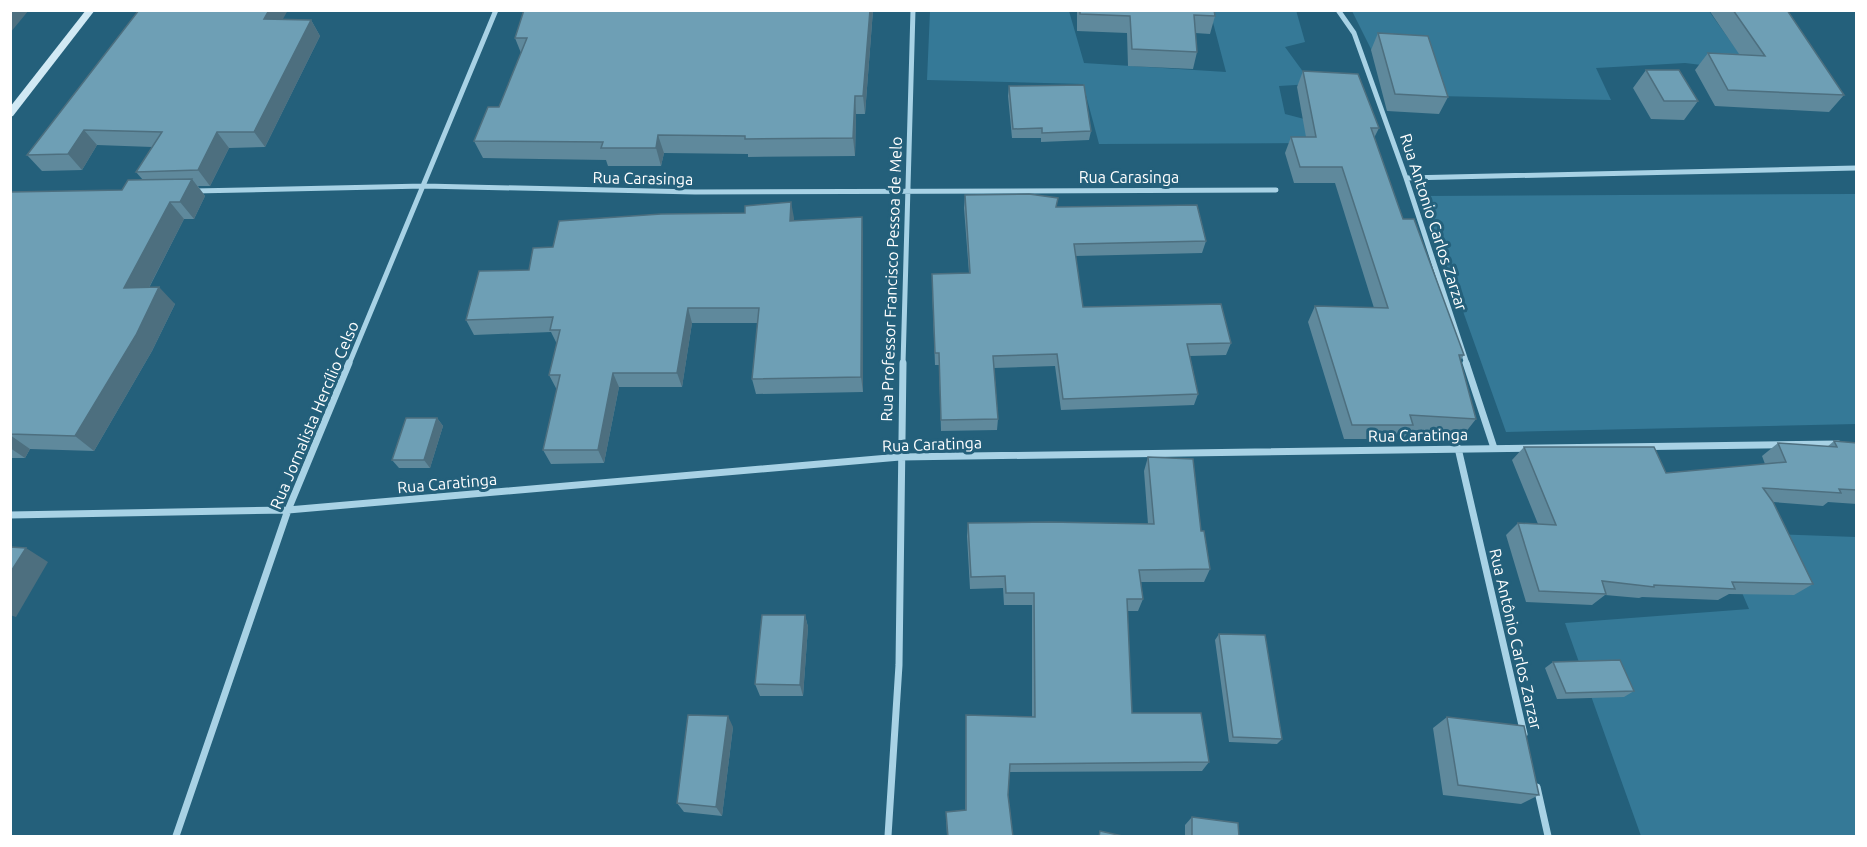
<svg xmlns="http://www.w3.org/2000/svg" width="1867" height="847" viewBox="0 0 1867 847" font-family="Ubuntu,sans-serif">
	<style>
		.green { fill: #357997 }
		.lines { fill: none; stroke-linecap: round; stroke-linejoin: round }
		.street-far1 { stroke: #a8d2e5; stroke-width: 5 }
		.street { stroke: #a8d2e5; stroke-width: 7 }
		.secondary { fill: #d1e9f4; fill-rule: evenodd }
		.wall { fill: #5f899c }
		.shaded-wall { fill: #4d6f7f }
		.building { fill: #6e9fb5; stroke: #4d6f7f; stroke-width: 1.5 }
		.labels { text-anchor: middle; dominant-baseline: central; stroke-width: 6; stroke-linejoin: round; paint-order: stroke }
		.street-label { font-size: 16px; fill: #fff; stroke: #24607b }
	</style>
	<rect width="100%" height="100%" fill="#24607b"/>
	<path class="green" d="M1296,10l9,32 -20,5 27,37 -33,2 6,28 23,6 -1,23 -208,1 -16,-60 -156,-4 3,-69h139l15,52 142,9 -16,-61z
		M1352,11h357l32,45 19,16 -75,-9 -89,5 15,32 -217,-5z
		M1856,194v230l-350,8 -84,-236z
		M1716,532l140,5v299h-215l-76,-213 184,-14z"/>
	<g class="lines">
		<path class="street-far1" d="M1338,10l16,23 52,145 61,186
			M1406,178l450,-10
			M194,191l230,-5 271,6 581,-2
			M349,364l147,-354
			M903,364l10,-354"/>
		<path class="street" d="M1466,363l28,85
			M1458,448l66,286
			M10,515l278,-5 612,-53 938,-13
			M1537,787l11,49
			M176,836l112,-326 61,-147
			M888,836l11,-171 4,-302"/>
		<path class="secondary" d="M86,10h9l-82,106 -3,1v-10z"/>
	</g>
	<path class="wall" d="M524,10h349l-8,104h-9l-1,42 -107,1v-3l-84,-1 -3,13h-53l-2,-6 -123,-2 -9,-17 25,-34 22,-54 -6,-15z
		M1077,10h137l1,6 -5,18 -15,-1 2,19 -4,17 -65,-3 -1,-33 -50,-2z
		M1709,10h78l57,85 -15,17 -114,-6 -20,-36 13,-17 31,1z
		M283,19l28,1 9,16 -55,111 -36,1 -19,38h-12l7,10 -11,23h-10l-35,69 26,16 -23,47 -58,100 -64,-2 -5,9h-15v-266l112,-2 21,-10 -7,-8 16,-25 -55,-2 -15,25 -40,1 -15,-16z
		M1378,33l70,64 -9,17 -52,-3 -16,-61z
		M1646,70l52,31 -14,19 -33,-1 -18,-31z
		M1303,71l76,57 -5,10 29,81 61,136 -4,6 16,58 -11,14 -55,-3 -7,9h-59l-36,-117 7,-16 59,2 -39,-125h-41l-9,-30 6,-16h15l-9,-50z
		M1009,86l82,45 -2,9 -48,2v-4h-29l-4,-42z
		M965,195l92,12 149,34 -4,12 -127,3 8,51 148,36 -5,12 -36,1 8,38 -4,11 -133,5 -6,-44 -61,2 4,51 -1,11 -56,1 -2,-66h-4l-3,-79 37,-13 -5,-65z
		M794,218l-1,3 70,12v159l-107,2 -4,-15 6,-56h-66l-10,64h-63l-15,76 -53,1 -8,-14 14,-60 -8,-15 8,-31 -6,-12 -77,3 -8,-15 63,-50 24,-23z
		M437,418l6,8 -13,42h-31l-7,-8z
		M1834,441l23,2v61l-29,-2 -5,4 -50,-4 40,82 -19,11 -65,-1 -11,6 -76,-3 -3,1 -34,-3 -13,10 -66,-3 -20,-67 12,-12 20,1 -26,-64 12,-13 142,26 99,-9 -3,-8 16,-13 49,4z
		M1148,457l53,74 9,38 -6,13h-63l2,17 -5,12h-11l5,102 77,49 -7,9 -193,1 -1,23 5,42h-66l-1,-25 19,-2 1,-95 66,2v-112h-28l-1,-17 -33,1 -3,-53 1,-13 180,1 -4,-53z
		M805,615l3,12 -5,69h-43l-5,-12z
		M1219,634l63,105 -5,5 -48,-2 -14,-102z
		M1553,662l81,29 -10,6 -67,2 -12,-31z
		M1447,717l92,78 -18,9 -78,-9 -10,-67z
		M733,727l-11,89 -38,-4 -7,-9z
		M1192,817l47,20h-54v-12z"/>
	<path class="shaded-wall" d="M10,10h19l-19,23z
		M269,10h19l-14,25 -10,-16z
		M870,10h3l-8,104 -2,-18z
		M311,20l9,16 -55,111 -11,-15z
		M855,96l1,18 -1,42 -2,-18z
		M84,130l13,15 -15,25 -14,-16z
		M217,132l12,16 -19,38 -12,-16z
		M658,135l6,18 -3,13 -5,-18z
		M192,179l13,17 -11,23 -14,-17z
		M170,202l14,17 -44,86 -16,-17z
		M791,202l3,16 -1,18 -3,-15z
		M862,217l1,16v159l-2,-15z
		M159,287l16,17 -23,47 -58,100 -19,-15z
		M688,308l4,15 -10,64 -5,-14z
		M613,373l6,14 -15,76 -6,-13z
		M437,418l6,8 -13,42 -6,-8z
		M10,435l20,14 -5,9 -15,-10z
		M26,548l22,14 -32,55 -6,-2v-42z
		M805,615l3,12 -5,69 -3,-11z
		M728,716l5,11 -11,89 -6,-9z"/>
	<path class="building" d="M139,10h130l-5,9 47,1 -57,112h-37l-19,38 -62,2 26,-40 -78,-2 -16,24 -41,1z
		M524,10h346l-7,86h-8l-2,42 -108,1v-3l-87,-1 -2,13h-55l2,-6 -129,-1 14,-34h11l28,-69h-12z
		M1080,10h134l1,6 -21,-1 3,37 -65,-3 -2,-33 -50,-2z
		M1733,10h54l57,85 -116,-5 -20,-37 57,3z
		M1378,33l50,3 20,61 -53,-3z
		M1646,70h33l19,31h-34z
		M1303,71l55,3 21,54h-8l32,91h11l50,136h-5l17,64 -66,-4 3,10h-61l-37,-119 73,2 -46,-141h-42l-9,-30h25z
		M1084,85l7,46 -49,2v-5l-29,1 -4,-43z
		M192,179l-12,23h-10l-46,86 35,-1 -23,48 -61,101 -65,-2v-242l112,-2 6,-10z
		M1029,194l29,4 -2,9 141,-2 9,36 -132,3 9,63 138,-3 10,39 -44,1 11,50 -135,5 -6,-45 -64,2 5,63 -57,1 -2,-67h-4l-3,-79 38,-1 -5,-78z
		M791,202l-1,19 72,-4 -1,160 -109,2 7,-71h-71l-11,65h-64l-15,77h-55l17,-75h-11l11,-45h-10l3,-13 -87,3 13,-49 50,-1 4,-22 20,-1 6,-26 102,-7 84,-1v-7z
		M406,418h31l-13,42h-32z
		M1834,441l23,2v47l-18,-1 2,4 -78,-5 10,14 40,82 -81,-2 3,7 -81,-4v2l-52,-6 4,13 -67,-3 -21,-68 38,2 -32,-78h130l12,26 120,-11 -8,-19 59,4z
		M1148,457l45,2 8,72h3l6,38 -71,1 4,29h-16l5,114h69l8,49 -199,2 -2,31 5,42h-65l-2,-25 20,-2v-95l69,2 -1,-124h-28l-1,-17 -34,1 -3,-54 81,-1 105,2z
		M10,547l16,1 -16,25z
		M762,615h43l-5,70 -45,-1z
		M1219,634l46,1 17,104 -49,-2z
		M1620,660l14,31 -68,2 -13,-31z
		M688,715l40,1 -12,91 -39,-4z
		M1447,717l77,9 15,69 -81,-10z
		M1192,817l46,6 1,14h-47z
		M1100,831l27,6h-28z"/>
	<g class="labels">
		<g class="street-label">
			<text x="1129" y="177">Rua Carasinga</text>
			<text transform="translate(643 178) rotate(1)">Rua Carasinga</text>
			<text transform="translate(1434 222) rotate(72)">Rua Antonio Carlos Zarzar</text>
			<text transform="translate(891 279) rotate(-88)">Rua Professor Francisco Pessoa de Melo</text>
			<text transform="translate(314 415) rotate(-67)">Rua Jornalista Hercílio Celso</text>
			<text transform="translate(1418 435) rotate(-1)">Rua Caratinga</text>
			<text transform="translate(932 444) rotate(-2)">Rua Caratinga</text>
			<text transform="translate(447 483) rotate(-5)">Rua Caratinga</text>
			<text transform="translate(1516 639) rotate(77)">Rua Antônio Carlos Zarzar</text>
		</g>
	</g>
	<rect width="1867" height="847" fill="none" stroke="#ffffff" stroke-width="24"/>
</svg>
